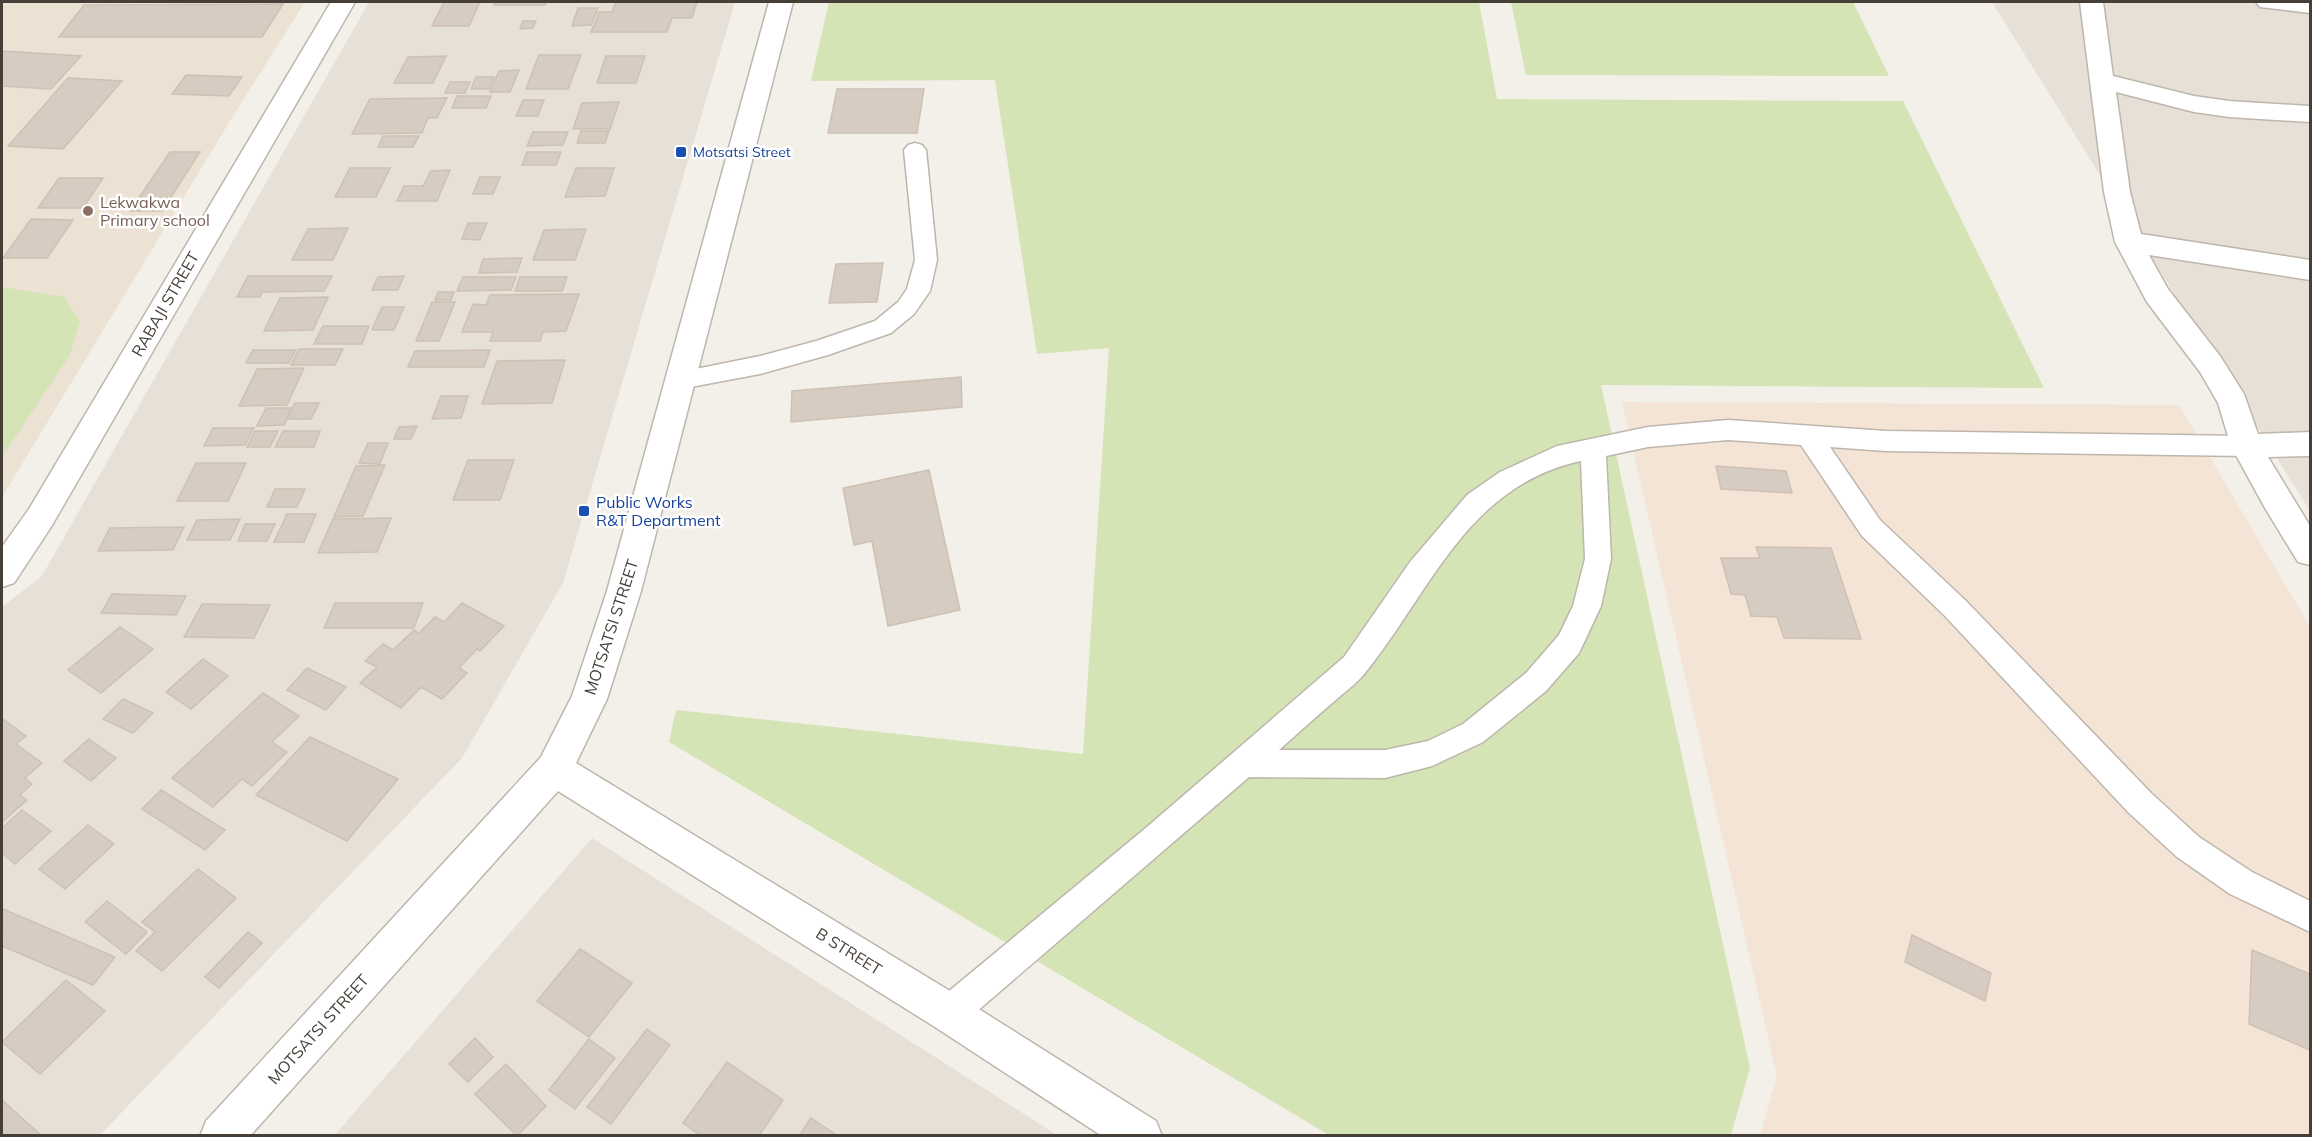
<svg xmlns="http://www.w3.org/2000/svg" width="2312" height="1137" viewBox="0 0 2312 1137" font-family="Mulish,sans-serif">
	<style>
		.residential { fill: #e7e0d7 }
		.commercial { fill: #f3e4d6 }
		.education { fill: #ebe2d4 }
		.green { fill: #d4e4b5 }
		.building { fill: #d7ccc2; stroke: #cec1b3; stroke-width: 1.5 }
		.lines { fill: none; stroke-linecap: round; stroke-linejoin: round }
		.lane-casing { stroke: #beb6ac; stroke-width: 3 }
		.street-casing { stroke: #beb6ac; stroke-width: 3 }
		.lane { fill: #fff; fill-rule: evenodd }
		.street { fill: #fff; fill-rule: evenodd }
		.transit-dot { fill: #1a4fb4; stroke: #fff; stroke-width: 2 }
		.education-dot { fill: #8d6e63; stroke: #fff; stroke-width: 2 }
		.labels { text-anchor: middle; dominant-baseline: central; stroke-width: 5; stroke-linejoin: round; paint-order: stroke }
		.far-transit-label { font-size: 14px; fill: #164399; stroke: #fff; text-anchor: start }
		.education-label { font-size: 16px; fill: #785e54; stroke: #fff; text-anchor: start }
		.street-label { font-size: 16px; fill: #463f38; stroke: #fff }
		.transit-label { font-size: 16px; fill: #164399; stroke: #fff; text-anchor: start }
	</style>
	<rect width="100%" height="100%" fill="#f3efe9"/>
	<path class="residential" d="M369,2h366l-172,581 -101,175 -362,377h-98v-528l40,-31z
		M1992,2h318v509z
		M592,838l465,297 -723,1z"/>
	<path class="commercial" d="M1622,402l557,3 131,222v508h-550l17,-59z"/>
	<path class="education" d="M2,2h303l-75,119 -228,376z"/>
	<path class="green" d="M829,2h650l18,97 406,2 141,287 -443,-3 149,683 -19,67h-402l-660,-393 7,-32 407,44 26,-406 -72,6 -42,-274 -184,1z
		M1511,2h342l36,74 -363,-1z
		M2,287l62,10 16,24 -10,34 -68,102z"/>
	<path class="building" d="M444,2h36l-11,24h-37z
		M495,2h51l-1,3h-51z
		M616,2h81l-5,16h-20l-5,14h-76l8,-20h13z
		M283,4l-21,33h-203l25,-32z
		M578,8h20l-7,17 -19,1z
		M523,21h13l-3,7 -13,1z
		M2,51l79,5 -30,33 -49,-3z
		M539,55h42l-13,34h-42z
		M446,56l-13,27h-39l14,-26z
		M606,56h39l-9,27h-39z
		M519,70l-9,22h-20l9,-21z
		M186,75l56,2 -13,19 -57,-2z
		M476,77h18l-5,12h-18z
		M68,78l54,3 -59,68 -55,-3z
		M450,82h20l-5,11h-20z
		M837,89h87l-7,44h-89z
		M457,96h34l-5,12h-34z
		M447,98l-10,20h-9l-6,15 -70,1 18,-35z
		M523,100h21l-6,16h-22z
		M619,102l-9,27h-37l9,-26z
		M581,131h28l-4,12h-28z
		M533,132h35l-5,13 -36,1z
		M383,136h36l-6,11h-35z
		M170,152h30l-38,59h-32z
		M527,152h34l-5,13h-34z
		M350,168h40l-14,29h-41z
		M576,168h38l-9,28 -40,1z
		M450,170l-13,31h-40l7,-15h19l8,-15z
		M480,177h20l-7,17h-20z
		M59,178h44l-20,30h-45z
		M31,219l42,1 -26,38h-44z
		M468,223h19l-7,17 -18,-1z
		M348,228l-15,32h-41l16,-31z
		M586,229l-11,31h-42l11,-30z
		M522,258l-5,14 -38,1 4,-14z
		M883,263l-6,39 -48,1 7,-39z
		M248,276h84l-8,15 -62,1 -2,5h-23z
		M404,276l-6,14h-26l6,-13z
		M463,277h53l-5,13 -54,1z
		M520,277h47l-5,14h-47z
		M438,292h16l-3,8h-16z
		M579,294l-13,37 -23,1 -3,9h-50l3,-9h-31l11,-28 13,1 4,-10z
		M328,297l-15,33 -49,1 16,-33z
		M432,302h23l-16,39h-23z
		M382,307h22l-10,23h-22z
		M323,326h46l-7,18h-48z
		M299,349h44l-8,16h-44z
		M253,350h43l-7,13h-43z
		M490,350l-6,17h-76l7,-16z
		M565,360l-13,43 -70,1 15,-43z
		M304,368l-17,37 -48,1 18,-37z
		M961,377l1,30 -171,15 1,-31z
		M441,396h27l-7,22 -29,1z
		M295,403h24l-8,16h-24z
		M266,408h26l-8,17 -27,1z
		M417,426l-6,13h-17l5,-12z
		M213,428h41l-9,17 -41,1z
		M255,431h23l-8,16h-23z
		M283,431h37l-6,16h-39z
		M368,443h20l-8,21 -21,-1z
		M468,460h46l-14,40h-47z
		M196,463h50l-18,38h-51z
		M385,465l-22,51 -29,1 22,-51z
		M1716,466l70,5 6,22 -71,-4z
		M929,470l31,140 -72,16 -16,-85 -18,4 -11,-57z
		M275,489h30l-8,18h-30z
		M287,514h29l-12,28h-30z
		M391,518l-14,34 -59,1 15,-34z
		M240,519l-10,21h-43l10,-20z
		M245,524h30l-8,17h-29z
		M184,527l-11,23 -75,1 12,-23z
		M1756,547l75,1 30,91 -77,-1 -7,-21 -26,-1 -6,-21 -14,-1 -10,-36h39z
		M112,594l74,2 -10,19 -75,-2z
		M335,603h88l-9,25h-90z
		M462,603l42,23 -24,25 -3,-2 -18,19 8,5 -25,26 -21,-12 -20,21 -41,-25 17,-16 -12,-6 18,-17 10,6 21,-20 5,3 16,-16 9,5z
		M202,604l68,1 -16,33 -70,-1z
		M120,627l33,22 -52,44 -33,-23z
		M203,659l25,17 -37,33 -25,-17z
		M307,668l39,19 -20,23 -39,-20z
		M263,693l36,23 -27,26 15,10 -35,34 -10,-7 -29,28 -41,-29z
		M123,699l30,14 -20,20 -30,-14z
		M3,719l23,17 -10,8 26,19 -17,15 7,6 -12,11 7,5 -25,22v-101z
		M310,737l88,42 -51,62 -91,-46z
		M89,739l27,19 -25,23 -27,-20z
		M161,790l64,40 -20,20 -63,-41z
		M22,810l29,21 -36,33 -13,-11v-25z
		M88,825l26,19 -49,45 -26,-20z
		M198,869l38,29 -74,73 -26,-20 19,-19 -13,-10z
		M107,901l40,31 -21,22 -41,-32z
		M3,909l112,48 -22,28 -91,-39z
		M248,932l14,11 -43,45 -14,-11z
		M1912,935l79,38 -6,28 -80,-39z
		M580,949l52,34 -43,54 -52,-36z
		M2252,950l58,24v76l-61,-26z
		M66,980l39,31 -65,63 -38,-32z
		M647,1029l23,16 -59,79 -24,-17z
		M475,1038l18,19 -25,25 -19,-18z
		M589,1039l26,19 -40,51 -26,-19z
		M727,1062l56,38 -24,36h-58l-18,-13z
		M506,1064l40,42 -29,30 -42,-42z
		M2,1100l40,36h-40z
		M811,1118l27,18h-39z"/>
	<g class="lines">
		<g class="lane-casing">
			<path id="lane" d="M915,143l7,2 4,5 11,110 -7,31 -16,23 -23,19 -63,22 -68,19 -80,15 -9,-3 -3,-6 3,-6 89,-18 56,-15 59,-20 23,-19 9,-13 8,-29 -11,-110 4,-5z
				M1728,420l158,11 360,5 9,3 4,7 -4,7 -9,3 -360,-5 -56,-4 50,73 85,80 186,193 48,44 53,35 58,29v31l-80,-38 -53,-37 -48,-44 -184,-197 -83,-80 -61,-91 -73,-5 -80,7 -42,9 5,103 -10,47 -22,47 -33,38 -63,51 -51,24 -47,12 -136,-1 -288,248 -12,5 -12,-5 -5,-12 5,-12 210,-174 197,-170 66,-95 57,-67 33,-23 57,-26 91,-19zM1581,461l4,98 -12,47 -14,29 -33,38 -63,51 -35,17 -43,9h-106c20,-18 39,-35 59,-52 9,-8 19,-15 27,-25 65,-80 102,-188 216,-212z"/>
		</g>
		<g class="street-casing">
			<path id="street" d="M331,2h24l-304,525 -37,56 -12,4v-40l27,-38z
				M769,2h24l-152,589 -34,108 -31,64 387,236 193,122 6,15h-60l-167,-109 -377,-236 -308,345h-50l6,-15 335,-364 31,-61 35,-105z
				M2080,2h23l10,74 81,20 35,5 81,5v16l-81,-5 -35,-5 -78,-20 14,100 11,42 169,26v20l-161,-25 19,34 52,67 24,38 14,40 52,-2v24l-42,1 42,69v39l-12,-3 -33,-54 -34,-62 -13,-43 -18,-31 -53,-70 -32,-60 -11,-50z
				M2256,2h54v11l-50,-6z"/>
		</g>
		<use href="#lane" class="lane"/>
		<use href="#street" class="street"/>
	</g>
	<g class="transit-dot">
		<rect x="675" y="146" width="12" height="12" rx="3"/>
		<rect x="578" y="505" width="12" height="12" rx="3"/>
	</g>
	<circle class="education-dot" cx="88" cy="211" r="6"/>
	<g class="labels">
		<g class="far-transit-label">
			<text x="693" y="152">Motsatsi Street</text>
		</g>
		<g class="education-label">
			<text x="100" y="202">Lekwakwa<tspan x="100" dy="18">Primary school</tspan></text>
		</g>
		<g class="street-label">
			<text transform="translate(165 304) rotate(-60)">RABAJI STREET</text>
			<text transform="translate(611 627) rotate(-72)">MOTSATSI STREET</text>
			<text transform="translate(849 951) rotate(32)">B STREET</text>
			<text transform="translate(318 1029) rotate(-48)">MOTSATSI STREET</text>
		</g>
		<g class="transit-label">
			<text x="596" y="502">Public Works<tspan x="596" dy="18">R&amp;T Department</tspan></text>
		</g>
	</g>
	<rect width="2312" height="1137" fill="none" stroke="#463f38" stroke-width="6"/>
</svg>
